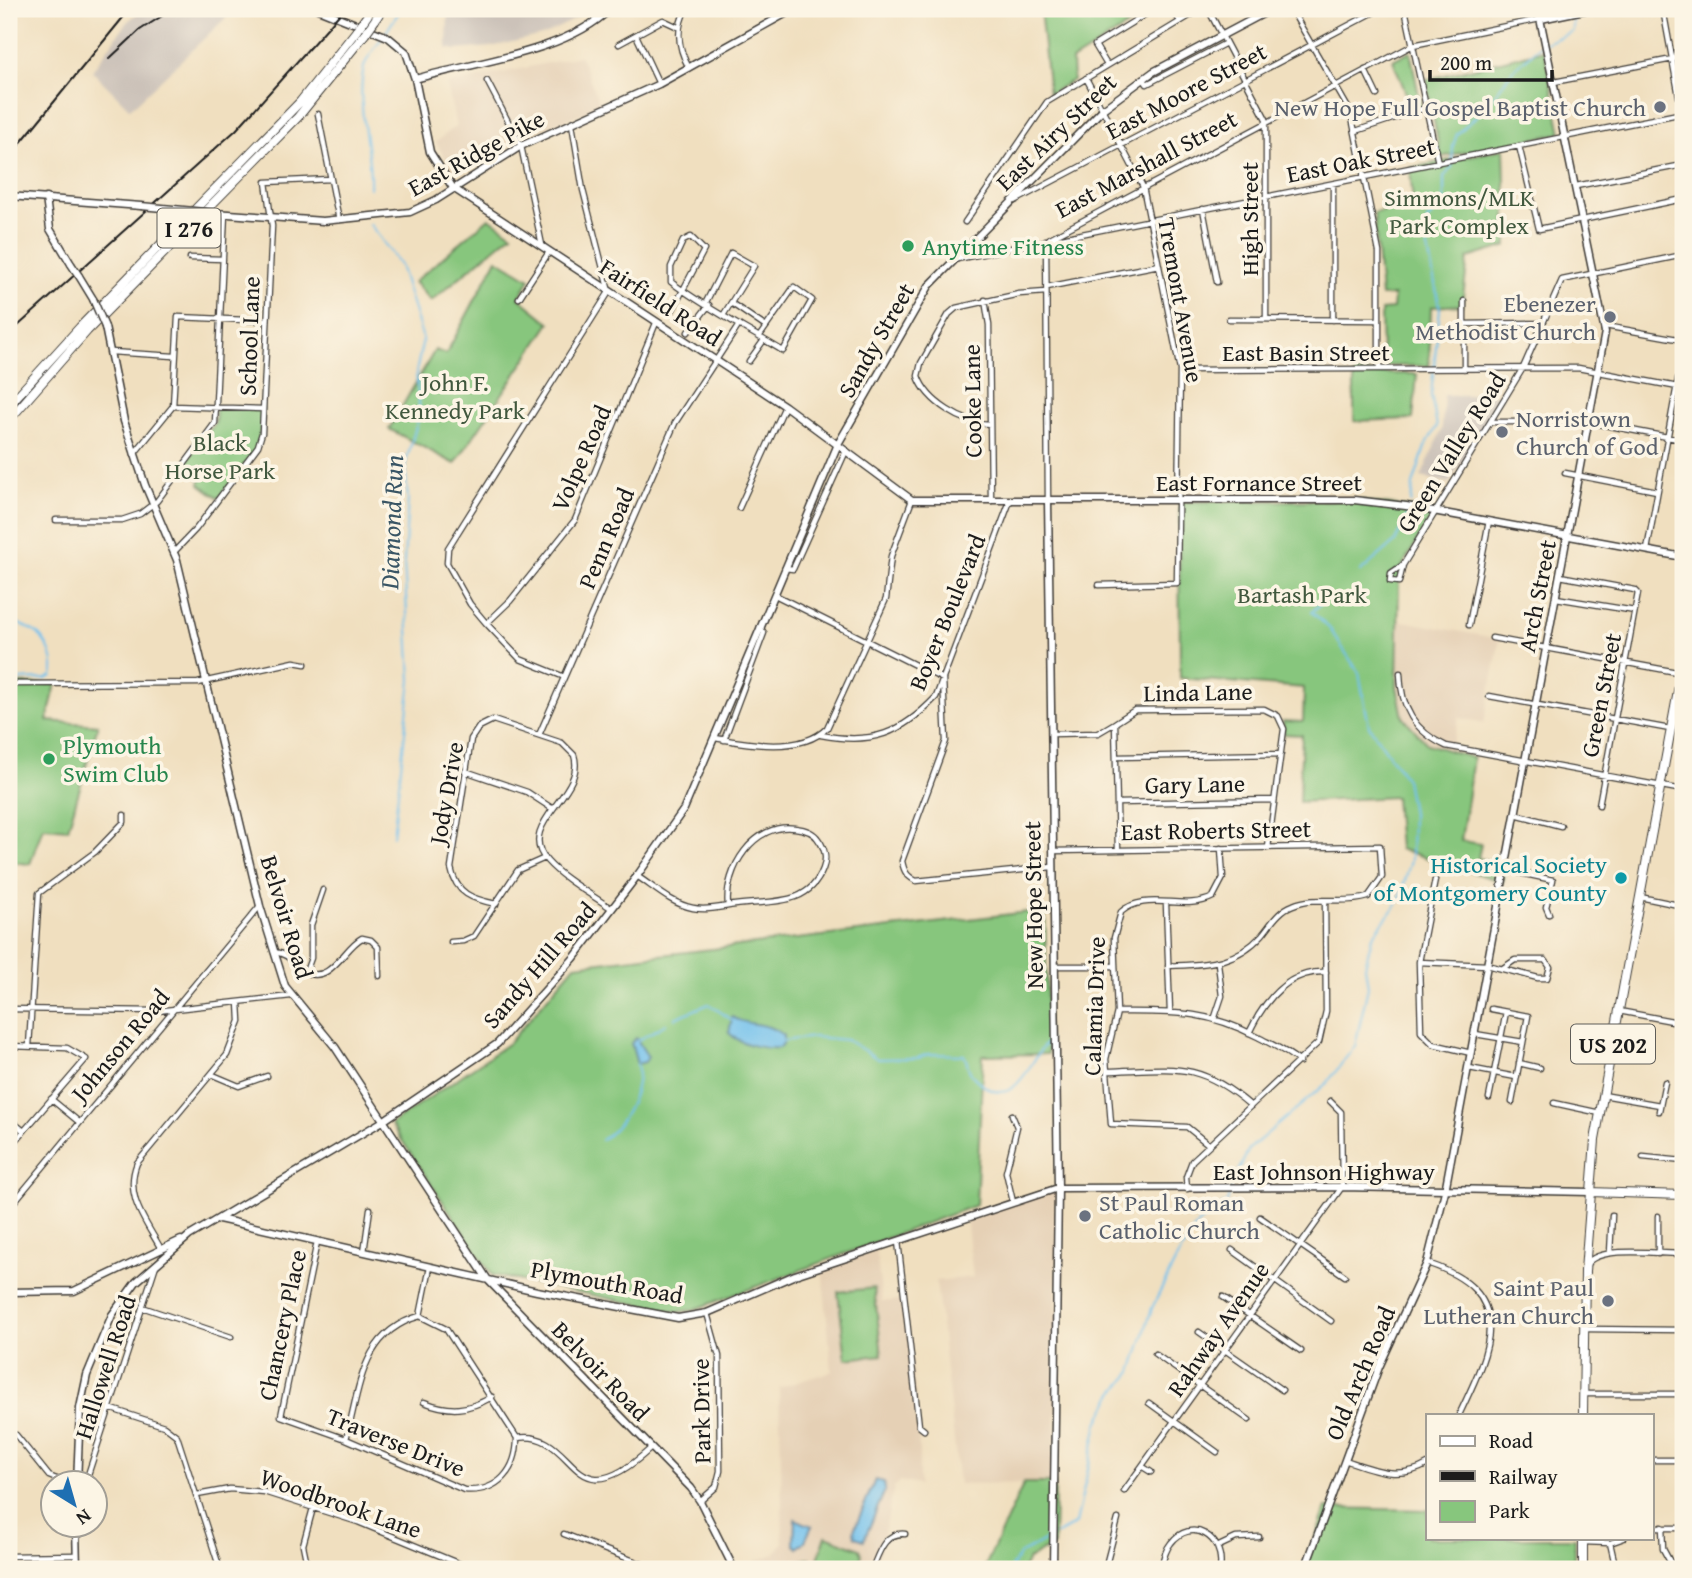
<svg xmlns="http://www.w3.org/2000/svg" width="1692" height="1578" viewBox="0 0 1692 1578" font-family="'Gentium Book Plus',serif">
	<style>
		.built { fill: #e5d0b5 }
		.industrial { fill: #ccc2b9 }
		.green { fill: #87c67d; stroke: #52714c; stroke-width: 2 }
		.water { fill: #72c1ed; stroke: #476e84; stroke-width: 2 }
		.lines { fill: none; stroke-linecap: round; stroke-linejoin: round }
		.stream { stroke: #72c1ed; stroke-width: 2 }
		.street-casing { stroke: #3c3934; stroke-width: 7 }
		.secondary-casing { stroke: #3c3934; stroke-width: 9 }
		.primary-casing { stroke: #3c3934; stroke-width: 9 }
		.highway-casing { stroke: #3c3934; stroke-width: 10 }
		.street { stroke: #fff; stroke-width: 4.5 }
		.secondary { stroke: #fff; stroke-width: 6 }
		.primary { stroke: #fff; stroke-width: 6 }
		.highway { stroke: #fff; stroke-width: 8 }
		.rail { stroke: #1c1c1c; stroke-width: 2 }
		.secondary-bridge-casing { stroke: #3c3934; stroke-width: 9; stroke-linecap: butt }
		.primary-bridge-casing { stroke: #3c3934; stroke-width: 9; stroke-linecap: butt }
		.highway-bridge-casing { stroke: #3c3934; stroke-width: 10; stroke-linecap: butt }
		.secondary-bridge { stroke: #fff; stroke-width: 6 }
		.primary-bridge { stroke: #fff; stroke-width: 6 }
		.highway-bridge { stroke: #fff; stroke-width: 8 }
		.worship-dot { fill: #6b7280; stroke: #fcf5e5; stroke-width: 2.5 }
		.leisure-dot { fill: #2e9e5b; stroke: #fcf5e5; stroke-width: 2.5 }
		.culture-dot { fill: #0f9aa8; stroke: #fcf5e5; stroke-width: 2.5 }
		.labels { text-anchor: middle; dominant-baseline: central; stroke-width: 7; stroke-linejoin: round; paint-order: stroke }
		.shield { fill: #fcf5e5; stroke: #5f5d58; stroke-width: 2 }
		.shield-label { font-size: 23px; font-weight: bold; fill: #1c1c1c }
		.street-label { font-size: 24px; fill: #1c1c1c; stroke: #fcf5e5 }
		.worship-label { font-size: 24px; fill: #5b616d; stroke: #fcf5e5; text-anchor: end }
		.park-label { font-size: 24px; fill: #41583e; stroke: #fcf5e5 }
		.leisure-label { font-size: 24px; fill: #27864d; stroke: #fcf5e5; text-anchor: start }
		.culture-label { font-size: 24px; fill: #0d838f; stroke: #fcf5e5; text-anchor: end }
		.water-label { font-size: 26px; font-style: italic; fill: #3a5665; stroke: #fcf5e5 }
	</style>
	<rect width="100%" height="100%" fill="#fcf5e5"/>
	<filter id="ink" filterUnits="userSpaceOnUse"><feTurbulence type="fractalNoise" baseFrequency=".0143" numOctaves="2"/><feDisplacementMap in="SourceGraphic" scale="14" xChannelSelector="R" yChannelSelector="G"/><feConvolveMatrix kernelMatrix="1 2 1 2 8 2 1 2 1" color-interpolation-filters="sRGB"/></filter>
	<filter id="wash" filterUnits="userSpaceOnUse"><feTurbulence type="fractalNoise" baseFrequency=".00686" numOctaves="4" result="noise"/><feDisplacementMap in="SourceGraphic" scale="28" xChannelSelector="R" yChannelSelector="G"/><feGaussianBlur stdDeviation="1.57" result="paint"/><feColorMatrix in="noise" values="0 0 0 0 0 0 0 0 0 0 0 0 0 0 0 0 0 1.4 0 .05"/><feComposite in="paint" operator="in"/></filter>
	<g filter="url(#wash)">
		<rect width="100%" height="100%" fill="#f0dfbf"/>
		<path class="built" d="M580,56l21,50 -79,31 -60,36 -10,-2 -16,-29 20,-16 -9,-41z
			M1397,620l103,19 -16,84 -25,-5 -9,34 -23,-8 -24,-27 -6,-30z
			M1058,1188l-3,295 -96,1 -23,-203 37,-4 -7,-60z
			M876,1249l6,53 23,-3 14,127v59l-19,-4 -6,7 -14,64 -8,17h-138l41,-15 8,-12 -4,-154 53,-17 -10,-105z"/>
		<path class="industrial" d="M143,9h92l-105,100 -38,-38 35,-49z
			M448,9h146l-48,25 -55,13 -35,3 -9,-2z
			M1444,395h60l-55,88 -28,-6 21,-48z"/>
		<path class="green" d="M1040,9h114l-82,52 1,19 -24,14z
			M1544,50l17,83 -120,24 -15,-77z
			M1410,51l11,55 -9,3 -19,-49z
			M1504,149l3,97 -39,12 -6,47 -31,2 -2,59h-47l-1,-56 12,-1 1,-13h-13l-7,-83 39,-9 -3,-36z
			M489,218l23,16 -81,67 -17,-19z
			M497,259l33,20 -11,19 31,25 -95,141 -66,-35 46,-79 11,4z
			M1354,373l63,1 -4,45 -59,2z
			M216,407l47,2 -5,37 -39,52 -19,-14 1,-5 -19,-12 33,-44z
			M1354,500l81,11 -32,54 -4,16 -2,106 6,30 24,27 46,14 -12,83 20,3 -3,14 29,7 -4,17 -104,-33 -4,-52 -96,5 3,-67 -18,-1 -1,-13 20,1 1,-34 -124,-10 -1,-176z
			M9,684h47l-9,37 51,4 -30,104 -25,-2 -13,37 -21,-2z
			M1045,910l3,144 -65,1 -7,150 -283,105 -16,2 -185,-37 -101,-151 118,-81 66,-78z
			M874,1288l8,67 -36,4 -8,-67z
			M1024,1483h31l-1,62 -26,14 -5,10h-39z
			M1326,1508l102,2v28h146v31h-269z
			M826,1536l34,13 2,5 -5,15h-35l-5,-7z
			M810,1558l3,11h-40z"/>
		<path class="water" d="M732,1017c17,10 35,4 51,18v9l-4,4c-16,1 -38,-3 -50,-15z
			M636,1038l12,19 -3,5 -8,2 -6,-21z
			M875,1480l9,2 1,8 -21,50 -9,-3 -1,-7z
			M795,1519l17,7 -7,15 -7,7 -4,-4z"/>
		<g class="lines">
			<path class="stream" d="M386,32l15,-23
				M1546,43l27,-12v-11
				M370,188c2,-40 -15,-81 -6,-121 2,-9 12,-19 17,-28
				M370,224l30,41 23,74 -7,34 4,40 -15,52 3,34 -4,63 7,118 -18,156
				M1411,503l2,-18 12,-38 12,-21 -6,-31 9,-86 -15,-75 2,-13 17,-21v-23l8,-10 1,-21 4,-12 29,-27 26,-36 29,-26
				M1360,572l35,-30 15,-33
				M9,616c6,9 21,11 29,18 11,11 18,27 14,42l-6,3 -37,1
				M675,1018l34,-14 23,16
				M637,1041l29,-17
				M782,1041l32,-4 33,3 31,19 40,-1 10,-4 36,1c4,6 3,14 8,20 41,44 53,-8 77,-36
				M601,1140c22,-13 41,-51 36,-76
				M1232,1184l17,-35 78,-66 28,-37 13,-59 -3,-21 7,-29 27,-36 12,-41 1,-47 -6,-34 -37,-53 -10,-53 -29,-44 -18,-17 10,-10
				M1056,1535l20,-11 22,-101 15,-29 19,-22 20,-64 26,-52 20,-33 29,-21 4,-13
				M1010,1569l10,-15 31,-17"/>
		</g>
	</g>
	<g filter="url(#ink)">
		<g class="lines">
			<g class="street-casing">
				<path id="street" d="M686,9c-11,20 -8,39 3,59
					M1172,9l8,12
					M1208,9l58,110v199
					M1291,9l60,104 28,139v117
					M1405,9l33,154
					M1663,9l20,109
					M636,35l23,49
					M619,44l44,-24 15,7
					M1107,65l-12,-20 59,-36
					M1365,70l12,25
					M1086,78l57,109 37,183 -3,213 -78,2
					M1143,78l4,6 79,-41
					M487,81l34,65 21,99
					M1554,82l129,-25
					M318,114l21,106
					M1356,131l69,-23
					M1519,146l20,83 144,-30
					M1333,184v136
					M1576,186l107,-21
					M1015,201l365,-192
					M1203,209l14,73
					M965,222l82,-120 154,-93
					M1050,238l363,-193 127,-26
					M1046,240l2,261
					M190,258l33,1
					M957,259l726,-146
					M1047,287l112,-22
					M519,298l30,-46
					M985,300l4,25 2,176
					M1464,301v68
					M731,303l35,24
					M705,304l26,-51 23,13 -30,48
					M671,313l33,-63 -13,-13 -8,4 -12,26v15c35,26 74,46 112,69l29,-51 -18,-13 -35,50
					M1229,319l149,1
					M1463,324l79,-1
					M1605,326l78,14
					M688,332l21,-27
					M111,352l63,4
					M749,361l15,-21
					M1180,370l398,-2 105,20
					M173,406l90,3
					M1491,422h98l94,18
					M990,424c-27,0 -63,-22 -72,-48l3,-13 28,-49 7,-6 63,-14 27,-2
					M134,454l39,-48 5,-89 89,4
					M1565,473l92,18
					M739,508l46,-102
					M56,520h66l18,-6 17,-13 58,-78 10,-209
					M1647,550l36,-198
					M175,551l21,-22 62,-83 4,-13 10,-207 -6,-44 64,-3
					M1403,565l-12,8 -1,8 9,1 4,-17 120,-197 39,-88 121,-25
					M785,568l8,1 53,-118
					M1560,576l75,14 3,3 -39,212
					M775,595l168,84 3,62 -44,120c2,11 5,15 14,20l136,-14
					M1556,598l79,13
					M487,623l23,-22 65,-81 81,-197
					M1469,625l20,-104
					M1492,638l190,35
					M1400,673c1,35 14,58 46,73l237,44
					M562,676l-42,-17 -34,-36 -16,-19 -23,-41 1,-15 161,-256 -26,-102 -11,-66
					M9,684l189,-1 96,-21 11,2
					M1489,696l181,33
					M1051,734l47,-1 17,-10
					M539,735l136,-312 64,-98
					M821,735c51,10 80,-1 115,-38l74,-196
					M715,738c32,6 87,16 112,-10l59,-129 5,-43 21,-56
					M724,740l40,-107 -4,-6
					M1117,757l164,-3
					M465,771l62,21 26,17
					M1118,803l156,-3
					M1515,814l46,12
					M1118,849l-3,-126 20,-13 129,-1 14,7 6,13 -16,119
					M1053,851l327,-5 2,31 -14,20c-25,8 -52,-2 -75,8 -14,5 -22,19 -31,30 -27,30 -57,29 -94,31
					M1506,870l47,10 -7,27 3,7
					M637,876c18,12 35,28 56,32 14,3 28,-1 42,-3 34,-5 73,3 88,-36 4,-10 2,-21 -5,-30 -5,-8 -14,-10 -23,-11 -41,-6 -71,41 -67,78
					M1435,880l-16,82 2,70 12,12 38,9
					M1640,897l43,9
					M496,904c-24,-5 -40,-10 -45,-36l20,-129 8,-12 14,-7 69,23 12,12c13,39 -60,69 -27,106 17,19 44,33 65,48
					M1166,904l4,108
					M451,942l12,-1 11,-5 44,-66 27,-12
					M274,952c17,2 18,12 31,20 26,13 39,-25 57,-34l9,2 7,7 1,29
					M1419,962l68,3 51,13h9l3,-11 -5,-7h-30l-12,8
					M1055,966h59
					M306,972l5,-14v-33l12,-35
					M9,1009l148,2 134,-15
					M1491,1009l37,7 -16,86
					M1619,1011l64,12
					M1117,1012c57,0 89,-2 141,25 15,8 29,14 42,25
					M1215,1017l7,-21 -4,-33
					M1676,1022l7,-38
					M1249,1033c15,-32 39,-63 77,-61
					M1475,1034l48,8
					M9,1046l58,2 19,11 -62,72 -15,-12
					M29,1046l10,-153 56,-41 29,-30v-7
					M1519,1063l21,5
					M1469,1068l47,9
					M1107,1071c66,-2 91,-11 144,35
					M213,1075l26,11 28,-10
					M1603,1095l57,10
					M1489,1098l17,-86
					M51,1099l28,23
					M1554,1103l46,10
					M1659,1111l6,-29
					M1012,1115l5,12 -11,45 7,30
					M1208,1144l-21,-17 -76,-3 -5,-65 11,-47 -3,-74 7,-26c24,-22 64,0 92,-15l10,-19 -2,-30
					M9,1149l15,-18
					M1643,1157l40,4
					M1187,1189l-1,-12 6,-16 127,-119 7,-31 -1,-110
					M9,1208l250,-301
					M1260,1217l85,59
					M898,1241l21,185 5,4
					M317,1242l-36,174 65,23 118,51c34,3 53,-20 53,-52l-71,-109 -26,-13
					M161,1249c-16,-29 -37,-53 -24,-86l90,-108 13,-34 -1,-19
					M1232,1250l99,71
					M364,1252l6,-43
					M1610,1253l2,-38
					M1658,1254v-38
					M1427,1263c92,30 63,87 32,152
					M1587,1264c13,-19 74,-10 96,-10
					M1223,1297l78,54
					M142,1307l89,30
					M1585,1329l98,1
					M1199,1332l83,58
					M1155,1354l94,66
					M1585,1394h98
					M424,1402c26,10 43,9 68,-5
					M1149,1403l68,49
					M109,1408l55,18 13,10 43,133
					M16,1435l33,41 20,8
					M517,1438c62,-10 50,87 133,11
					M346,1439c14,-51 15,-107 74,-123l10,-49
					M1345,1460c30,10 54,21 83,4
					M1652,1460h31
					M1143,1467l8,5
					M85,1484l71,-219
					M1124,1491l218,-304 -1,-75 -11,-11
					M197,1495l33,-6 34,3 94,30 114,47
					M700,1501l16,-14 4,-16 -1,-115 -12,-43
					M1662,1527l1,22 11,20
					M1652,1528h31
					M564,1534l91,35
					M1583,1542l27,1 14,-5
					M1610,1543l6,26
					M1219,1546l17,-8 23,-1
					M9,1556l67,-1
					M308,1569l-5,-24 10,-37
					M872,1569c7,-16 12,-37 33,-35
					M1105,1569l13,-50
					M1161,1569c2,-9 4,-19 10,-26 20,-26 54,-7 49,26"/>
			</g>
			<g class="secondary-casing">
				<path id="secondary" d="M318,9l70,28 18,15 9,27 15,73 23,36 332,218 127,94h442l52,6 277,51
					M1541,19l48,-10
					M415,79c59,-17 150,-26 195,-70
					M46,198l4,31 21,35
					M79,276l14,23
					M105,327l19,94 21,64 32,75 83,346 25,80 50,61 153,233 203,208 9,13 34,68
					M1048,501l10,687 -5,381
					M219,1219l318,72 141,27 29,-5 88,-38 263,-87 284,-1 248,5
					M9,1292l65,-1 107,-51
					M77,1484l3,-76 7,-33 25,-60 24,-33 53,-46 194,-115 114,-77 77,-86 63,-82 47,-67 154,-365 91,-158 174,-177 50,-37 119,-63
					M76,1526l1,43
					M1305,1569l74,-202 48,-104 18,-72 160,-859 -67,-323"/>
			</g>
			<g class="primary-casing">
				<path id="primary" d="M9,196l132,10
					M215,213l108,8 87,-9 26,-12 85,-54 138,-62 135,-75"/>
			</g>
			<g class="highway-casing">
				<path id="highway" d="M375,20l7,-11
					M9,405l71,-78 220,-225 57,-72
					M9,420l78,-89 211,-214 67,-83
					M1590,1192l93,3
					M1583,1415l2,-144 10,-131 88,-476
					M1583,1538v31"/>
			</g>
			<use href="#street" class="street"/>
			<use href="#secondary" class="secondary"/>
			<use href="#primary" class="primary"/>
			<use href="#highway" class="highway"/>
			<path class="rail" d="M109,59l31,-29 33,-21
				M9,157l121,-148
				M9,334l227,-204 108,-121"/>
			<g class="secondary-bridge-casing">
				<path id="secondary-bridge" d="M71,264l8,12
					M93,299l12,28"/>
			</g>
			<g class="primary-bridge-casing">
				<path id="primary-bridge" d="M141,206l74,7"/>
			</g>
			<g class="highway-bridge-casing">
				<path id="highway-bridge" d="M357,30l10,-14
					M365,34l10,-14"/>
			</g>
			<use href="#secondary-bridge" class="secondary-bridge"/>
			<use href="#primary-bridge" class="primary-bridge"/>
			<use href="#highway-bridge" class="highway-bridge"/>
		</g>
	</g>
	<g class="worship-dot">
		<circle cx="1660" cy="107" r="7"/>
		<circle cx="1610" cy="317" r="7"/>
		<circle cx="1502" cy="432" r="7"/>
		<circle cx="1085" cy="1216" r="7"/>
		<circle cx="1608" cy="1301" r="7"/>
	</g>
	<g class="leisure-dot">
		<circle cx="908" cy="246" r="7"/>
		<circle cx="49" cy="759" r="7"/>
	</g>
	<circle class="culture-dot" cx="1621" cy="878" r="7"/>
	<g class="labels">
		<g class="shield">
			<rect x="157.5" y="208.5" width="63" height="39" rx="5"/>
			<rect x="1571" y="1024.5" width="84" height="39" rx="5"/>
		</g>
		<g class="shield-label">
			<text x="189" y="228">I 276</text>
			<text x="1613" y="1044">US 202</text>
		</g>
		<g class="street-label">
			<text transform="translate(1186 91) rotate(-28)">East Moore Street</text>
			<text transform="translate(1056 132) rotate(-44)">East Airy Street</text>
			<text transform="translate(476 153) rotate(-29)">East Ridge Pike</text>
			<text transform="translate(1361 160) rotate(-11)">East Oak Street</text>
			<text transform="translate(1146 164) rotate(-28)">East Marshall Street</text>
			<text transform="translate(1249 219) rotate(-90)">High Street</text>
			<text transform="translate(1181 300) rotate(80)">Tremont Avenue</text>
			<text transform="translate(661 302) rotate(33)">Fairfield Road</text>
			<text transform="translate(249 336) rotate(-88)">School Lane</text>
			<text transform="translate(876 340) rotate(-60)">Sandy Street</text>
			<text x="1306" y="352">East Basin Street</text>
			<text transform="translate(972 401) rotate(-91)">Cooke Lane</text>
			<text transform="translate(1451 452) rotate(-58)">Green Valley Road</text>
			<text transform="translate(581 458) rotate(-66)">Volpe Road</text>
			<text x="1259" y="482">East Fornance Street</text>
			<text transform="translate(606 538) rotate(-67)">Penn Road</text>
			<text transform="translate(1537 596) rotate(-79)">Arch Street</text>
			<text transform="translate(947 612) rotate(-68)">Boyer Boulevard</text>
			<text transform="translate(1198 692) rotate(-1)">Linda Lane</text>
			<text transform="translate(1601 695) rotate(-79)">Green Street</text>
			<text transform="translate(1195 784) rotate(-1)">Gary Lane</text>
			<text transform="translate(446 793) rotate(-80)">Jody Drive</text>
			<text transform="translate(1216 830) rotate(-1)">East Roberts Street</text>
			<text transform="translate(1033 905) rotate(-91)">New Hope Street</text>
			<text transform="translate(287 917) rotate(73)">Belvoir Road</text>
			<text transform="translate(539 965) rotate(-49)">Sandy Hill Road</text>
			<text transform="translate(1094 1006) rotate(-88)">Calamia Drive</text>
			<text transform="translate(120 1045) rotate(-50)">Johnson Road</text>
			<text x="1324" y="1171">East Johnson Highway</text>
			<text transform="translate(607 1282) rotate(10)">Plymouth Road</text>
			<text transform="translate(282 1325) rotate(-78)">Chancery Place</text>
			<text transform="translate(1218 1329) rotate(-55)">Rahway Avenue</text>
			<text transform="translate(105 1367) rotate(-72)">Hallowell Road</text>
			<text transform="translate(601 1371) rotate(46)">Belvoir Road</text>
			<text transform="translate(1360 1373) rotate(-67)">Old Arch Road</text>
			<text transform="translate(701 1411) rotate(-91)">Park Drive</text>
			<text transform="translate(396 1442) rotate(22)">Traverse Drive</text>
			<text transform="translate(341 1503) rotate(19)">Woodbrook Lane</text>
		</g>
		<g class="worship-label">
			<text x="1646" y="107">New Hope Full Gospel Baptist Church</text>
			<text x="1596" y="303">Ebenezer<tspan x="1596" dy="28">Methodist Church</tspan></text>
			<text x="1516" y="418" text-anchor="start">Norristown<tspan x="1516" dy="28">Church of God</tspan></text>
			<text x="1099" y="1202" text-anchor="start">St Paul Roman<tspan x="1099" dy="28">Catholic Church</tspan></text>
			<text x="1594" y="1287">Saint Paul<tspan x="1594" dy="28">Lutheran Church</tspan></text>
		</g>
		<g class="park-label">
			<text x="1459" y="197">Simmons/MLK<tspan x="1459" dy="28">Park Complex</tspan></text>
			<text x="455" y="382">John F.<tspan x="455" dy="28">Kennedy Park</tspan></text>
			<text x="220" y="442">Black<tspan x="220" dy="28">Horse Park</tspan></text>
			<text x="1302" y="594">Bartash Park</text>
		</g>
		<g class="leisure-label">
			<text x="922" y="246">Anytime Fitness</text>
			<text x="63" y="745">Plymouth<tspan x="63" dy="28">Swim Club</tspan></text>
		</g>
		<g class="culture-label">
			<text x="1607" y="864">Historical Society<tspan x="1607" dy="28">of Montgomery County</tspan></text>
		</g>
		<g class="water-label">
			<text transform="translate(391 522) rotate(-88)">Diamond Run</text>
		</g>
	</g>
	<rect width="1692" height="1578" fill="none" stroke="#fcf5e5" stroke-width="35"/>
	<rect x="1426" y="1414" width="228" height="126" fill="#fcf5e5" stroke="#a29e95" stroke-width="2"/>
	<rect x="1440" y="1436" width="35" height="10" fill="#ffffff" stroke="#a29e95" stroke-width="2"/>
	<text x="1489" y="1448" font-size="21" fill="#1c1c1c">Road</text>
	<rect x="1440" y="1471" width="35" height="10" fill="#1c1c1c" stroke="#a29e95" stroke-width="2"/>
	<text x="1489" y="1484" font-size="21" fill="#1c1c1c">Railway</text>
	<rect x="1440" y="1501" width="35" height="21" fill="#87c67d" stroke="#a29e95" stroke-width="2"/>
	<text x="1489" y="1518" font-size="21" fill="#1c1c1c">Park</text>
	<g transform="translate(74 1504) rotate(143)"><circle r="33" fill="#fcf5e5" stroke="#a29e95" stroke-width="2"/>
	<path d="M0-5L12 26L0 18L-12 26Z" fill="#1f6fb2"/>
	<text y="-10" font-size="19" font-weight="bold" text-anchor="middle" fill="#1c1c1c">N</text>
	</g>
	<path d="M1430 70v10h122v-10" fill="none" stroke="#1c1c1c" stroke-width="3.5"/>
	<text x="1440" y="70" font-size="21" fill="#1c1c1c" stroke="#fcf5e5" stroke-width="5" paint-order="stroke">200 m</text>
</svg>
